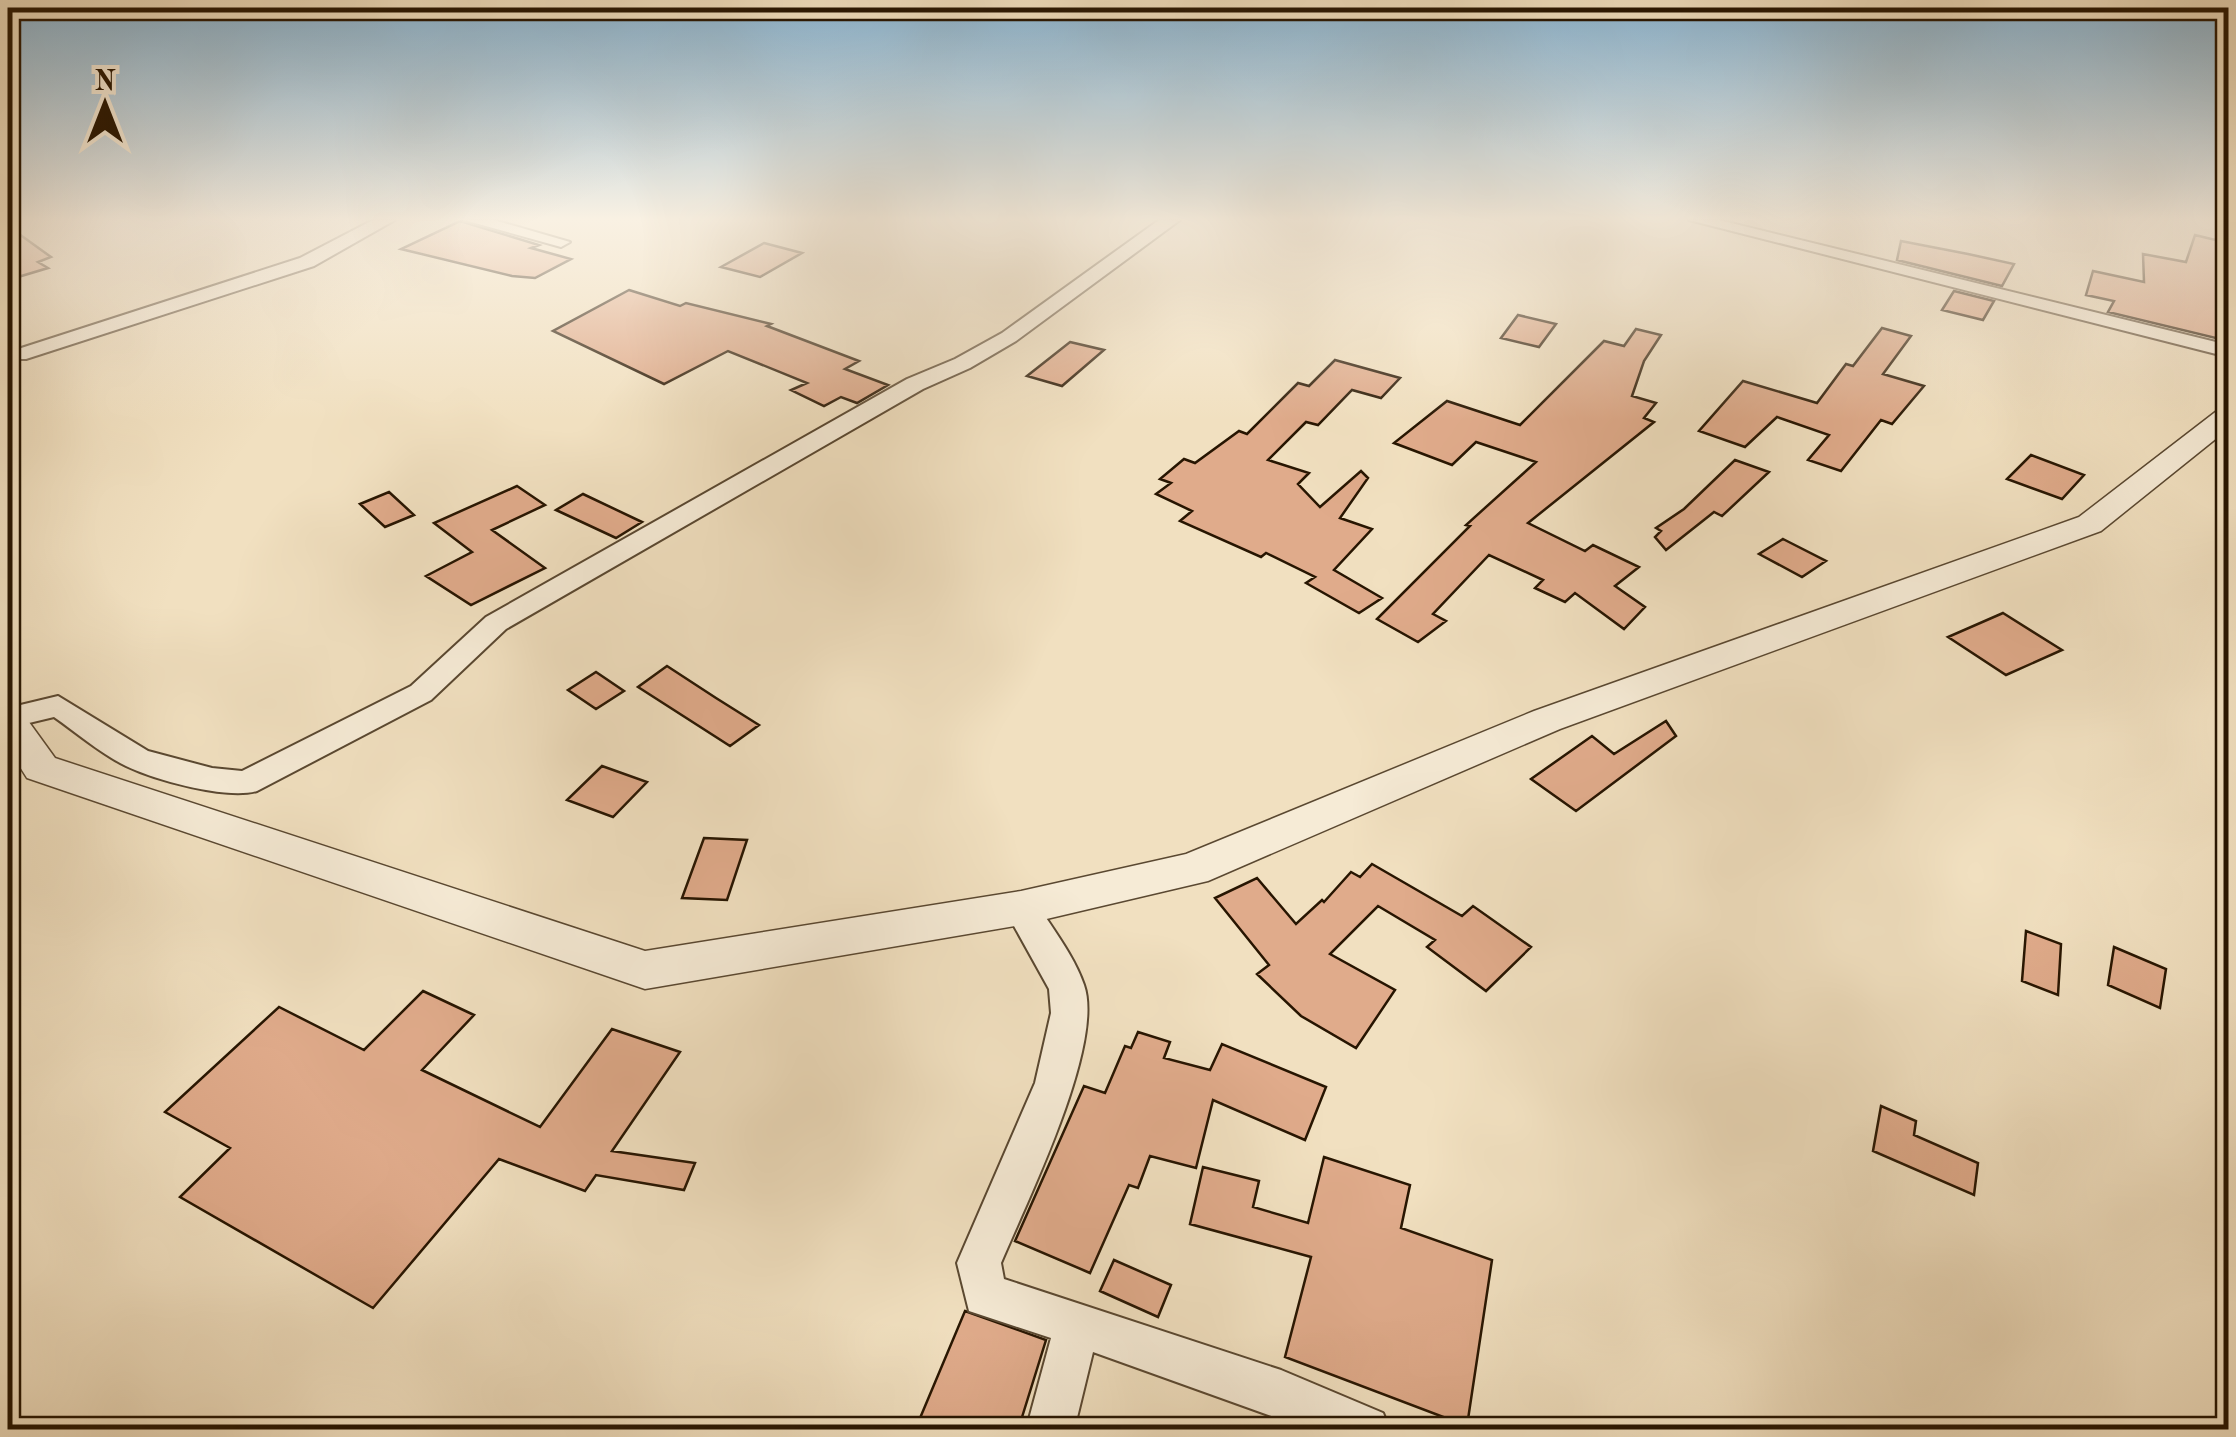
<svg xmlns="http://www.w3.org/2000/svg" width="2236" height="1437" viewBox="0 0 2236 1437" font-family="'Old Standard TT',serif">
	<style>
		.building { fill: #e0ab8b; stroke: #271501; stroke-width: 2.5 }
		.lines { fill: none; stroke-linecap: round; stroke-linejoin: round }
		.minor-casing { stroke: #5a4831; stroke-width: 4 }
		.tertiary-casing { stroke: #5a4831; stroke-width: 3 }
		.minor { fill: #f6ebd6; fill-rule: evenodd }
		.tertiary { fill: #f6ebd6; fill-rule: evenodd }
	</style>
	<rect width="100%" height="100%" fill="#f1e0c0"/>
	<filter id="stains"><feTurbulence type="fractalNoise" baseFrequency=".002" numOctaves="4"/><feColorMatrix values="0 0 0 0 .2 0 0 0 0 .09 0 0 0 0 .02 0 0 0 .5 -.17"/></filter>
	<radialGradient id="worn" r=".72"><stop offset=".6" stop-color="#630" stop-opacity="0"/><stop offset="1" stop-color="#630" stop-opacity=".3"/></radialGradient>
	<path class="building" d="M460,221l79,24 -8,3 40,11 -36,19 -23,-2 -111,-27z
		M8,226l43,31 -13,5 10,6 -40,12z
		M2195,235l33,8v98l-120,-29 6,-11 -28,-6 7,-24 51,11 -1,-28 43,8z
		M1901,241l67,13 46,10 -12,22 -105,-26z
		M764,243l38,10 -42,24 -39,-10z
		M629,290l51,16 6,-3 85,21 -4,2 92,35 -14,8 43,16 -31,18 -16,-6 -17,9 -33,-16 16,-7 -79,-32 -64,33 -111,-53z
		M1954,291l40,10 -11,19 -41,-10z
		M1518,315l38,9 -17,23 -38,-9z
		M1882,328l29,8 -28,38 41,12 -32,38 -11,-4 -40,51 -33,-11 21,-25 -52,-18 -32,30 -46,-16 44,-50 74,22 29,-39 7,2z
		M1636,329l25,6 -17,26 -12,35 24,7 -12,15 10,4 -126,101 57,28 8,-6 46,22 -24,19 30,21 -21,22 -49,-36 -10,9 -30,-14 8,-8 -54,-25 -56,59 13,7 -28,21 -41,-23 93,-93 -4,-1 70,-63 -60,-20 -24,23 -58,-22 53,-42 73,24 84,-84 20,5z
		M1070,342l34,8 -42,36 -35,-10z
		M1335,360l65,18 -19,20 -29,-8 -34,35 -12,-3 -38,38 41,13 -11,11 22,23 41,-36 7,7 -28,40 32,11 -38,41 48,28 -23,15 -53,-30 9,-6 -49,-24 -5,4 -81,-36 12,-10 -36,-17 15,-11 -11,-4 24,-20 11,4 44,-32 8,3 51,-51 11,3z
		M2031,455l53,20 -22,24 -55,-20z
		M1735,460l34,12 -47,44 -8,-4 -48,38 -11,-13 6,-6 -5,-3 28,-19z
		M517,486l28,19 -53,25 53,38 -74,37 -45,-29 46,-24 -38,-29z
		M389,492l25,23 -29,12 -25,-23z
		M583,494l59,28 -26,16 -60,-28z
		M1783,539l43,22 -24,16 -43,-23z
		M2003,613l59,37 -56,25 -58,-38z
		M667,666l49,32 43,27 -29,21 -92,-59z
		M596,672l28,19 -28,18 -28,-19z
		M1666,721l10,15 -100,75 -45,-32 61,-43 22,18z
		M602,766l45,16 -34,35 -46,-17z
		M704,838l43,2 -20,60 -45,-2z
		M1372,864l90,52 11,-10 58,41 -45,44 -59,-44 8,-7 -57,-34 -48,48 65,36 -39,58 -55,-32 -44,-42 12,-9 -54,-67 42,-20 39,46 26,-24 2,2 27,-30 9,5z
		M2026,931l35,13 -3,51 -36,-14z
		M2114,947l52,22 -6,39 -52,-23z
		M423,991l51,24 -52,55 118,57 72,-98 68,23 -68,99 83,12 -11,27 -88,-15 -11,16 -86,-32 -126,149 -193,-111 50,-49 -65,-36 114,-105 85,43z
		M1138,1032l32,10 -6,16 46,12 12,-26 104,43 -21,53 -92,-40 -17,68 -46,-12 -12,32 -9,-3 -39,88 -75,-32 69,-155 21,7 20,-47 6,2z
		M1881,1106l35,15 -2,14 64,28 -4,32 -101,-44z
		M1324,1157l86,28 -9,43 91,32 -25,166 -182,-69 26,-100 -121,-33 13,-57 56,14 -6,26 55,16z
		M1114,1260l57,25 -13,32 -58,-26z
		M965,1311l81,29 -28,90h-103z"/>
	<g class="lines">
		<g class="minor-casing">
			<path id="minor" d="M373,220h22l-81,46 -288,93h-14l-3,-4 3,-4 288,-93z
				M464,220h30l76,22 -9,5z
				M1159,220h21l-164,121 -46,27 -47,21 -417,240 -75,71 -174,91c-30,9 -102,-11 -131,-25 -25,-12 -49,-33 -72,-49l-46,11v-20l50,-12 90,55 64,17 30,3 169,-85 75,-69 421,-238 48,-20 47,-26z
				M1689,220h30l509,125v12z
				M1021,894l12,4c17,27 41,57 51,87 21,60 -58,218 -83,278l3,16 277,91 102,43 7,17h-80l-217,-78 -19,78h-48l25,-92 -82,-27 -12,-48 78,-180 16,-70 -2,-24 -45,-81 5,-10z"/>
		</g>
		<g class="tertiary-casing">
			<path id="tertiary" d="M2228,408v21l-127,102 -541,198 -352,152 -187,44 -376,64 -618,-211 -19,-30v-41l13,4 34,47 590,193 376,-60 165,-37 348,-143 545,-194 139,-107z"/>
		</g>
		<use href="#minor" class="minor"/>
		<use href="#tertiary" class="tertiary"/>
	</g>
	<linearGradient id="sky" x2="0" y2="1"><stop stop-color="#8ab7d6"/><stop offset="0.52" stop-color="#f9f1e3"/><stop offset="1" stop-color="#f9f1e3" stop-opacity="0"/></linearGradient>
	<rect width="2236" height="421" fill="url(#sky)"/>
	<rect width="2236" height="1437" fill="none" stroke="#f1e0c0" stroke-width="40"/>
	<rect x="10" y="10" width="2216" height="1417" fill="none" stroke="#271501" stroke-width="5"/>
	<rect x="20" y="20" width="2196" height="1397" fill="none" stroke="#271501" stroke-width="2.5"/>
	<g transform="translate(105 105)" stroke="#f6ebd6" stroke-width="8" paint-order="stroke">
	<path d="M0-8L18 38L0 25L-18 38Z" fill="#271501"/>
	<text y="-15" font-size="28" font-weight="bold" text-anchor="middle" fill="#271501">N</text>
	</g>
	<rect width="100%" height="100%" filter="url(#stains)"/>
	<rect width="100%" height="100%" fill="url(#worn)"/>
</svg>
